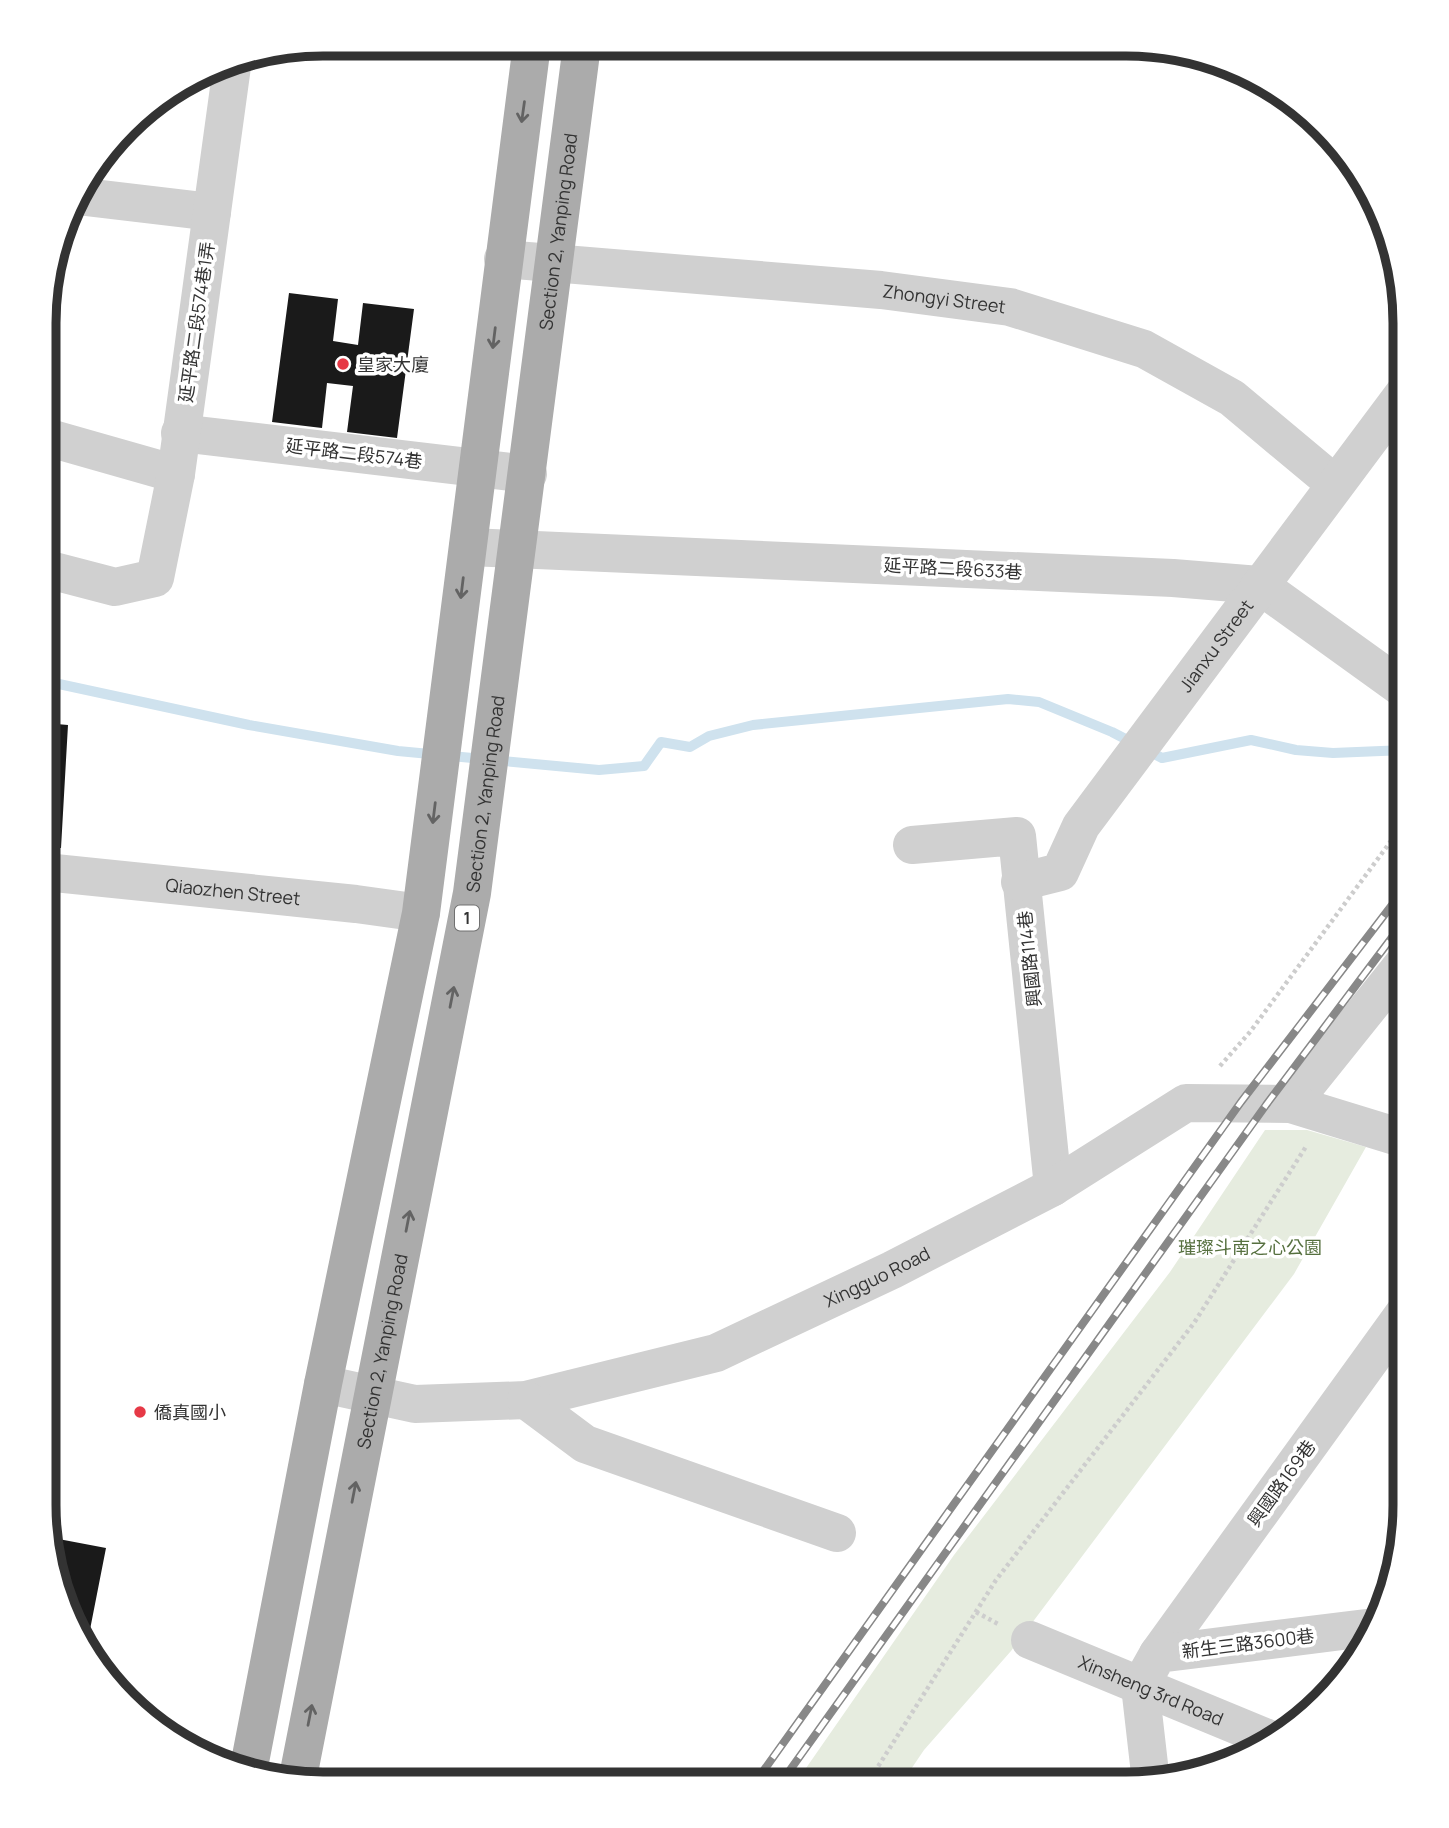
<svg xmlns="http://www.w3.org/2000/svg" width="1449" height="1828" viewBox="0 0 1449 1828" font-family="Manrope,'Noto Sans TC',sans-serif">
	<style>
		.green { fill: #e6ecdf }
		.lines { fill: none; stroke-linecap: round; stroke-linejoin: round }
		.stream { stroke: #cfe2ee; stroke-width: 10 }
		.building { fill: #1a1a1a }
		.path { stroke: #cdcdcd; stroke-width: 4.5; stroke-dasharray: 3.5 3.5; stroke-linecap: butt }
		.minor { stroke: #d0d0d0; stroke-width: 38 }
		.major { stroke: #ababab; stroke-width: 38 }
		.rail-casing { stroke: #888; stroke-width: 8 }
		.rail { stroke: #fff; stroke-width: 5; stroke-dasharray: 16; stroke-linecap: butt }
		.oneway { stroke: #636363 }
		.poi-dot { fill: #e63946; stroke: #fff; stroke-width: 2.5 }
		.labels { text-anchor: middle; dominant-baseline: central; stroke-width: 7; stroke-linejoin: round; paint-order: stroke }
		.shield { fill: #fff; stroke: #707070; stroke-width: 2 }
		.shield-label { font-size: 16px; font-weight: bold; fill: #333 }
		.street-label { font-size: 18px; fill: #333; stroke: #fff }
		.poi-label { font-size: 18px; fill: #333; stroke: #fff; text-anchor: start }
		.park-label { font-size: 18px; fill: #56703f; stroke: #fff }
		.rim { fill: none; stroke: #333; stroke-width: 9 }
	</style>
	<rect width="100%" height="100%" fill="#fff"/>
	<path class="green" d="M1265,1130h42l59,17 -72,127 -283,377 -87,99 -23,34h-106l159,-229 216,-283z"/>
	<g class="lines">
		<path class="stream" d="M1153,46l18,4
			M45,681l204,44 149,26 201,19 45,-4 17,-24 29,5 19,-11 44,-11 255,-26 31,3 73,30 50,26 89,-18 45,10 37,3 72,-3"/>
	</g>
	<path class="building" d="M289,293l49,6 -5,42 25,4 5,-42 51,6 -17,129 -50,-6 6,-46 -26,-3 -5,45 -50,-6z
		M45,723l23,2 -7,123 -16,-1z
		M48,1537l58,11 -20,102 -5,-6 -28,-67z"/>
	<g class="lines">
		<path class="path" d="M1220,1066l30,-34 155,-210
			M976,1612l24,13
			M867,1784l129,-204 198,-257 113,-178"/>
		<g class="minor">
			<path d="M77,196l135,16"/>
			<path id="s1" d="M503,259l378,31 129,17 134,42 88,49 103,86"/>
			<path d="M180,433l348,41"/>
			<path d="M46,437l130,37"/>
			<path d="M468,547l705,31 86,7 146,105"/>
			<path d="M46,569l69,18 40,-9 21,-104 57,-415"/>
			<path d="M912,845l105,-9 36,351"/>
			<path id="s2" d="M45,872l311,32 65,9"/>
			<path id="s3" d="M1020,882l40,-10 21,-46 324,-434"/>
			<path d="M1291,1104l114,-142"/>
			<path id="s4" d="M323,1384l92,20 111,-4 190,-47 176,-83 161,-83 133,-84 105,1 114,35"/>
			<path d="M526,1400l59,44 252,89"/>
			<path id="s5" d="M1030,1640l242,100"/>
			<path d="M1158,1654l247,-342"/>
			<path d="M1151,1782l-11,-96 18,-32 216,-27"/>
		</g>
		<g class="major">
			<path d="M248,1772l75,-388 98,-471 111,-869"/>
			<path id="s6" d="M297,1782l175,-889 110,-848"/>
		</g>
		<g class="rail-casing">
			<path id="rail" d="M754,1784l487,-682 164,-214
				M780,1784l486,-679 139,-185"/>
		</g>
		<use href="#rail" class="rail"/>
	</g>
	<defs><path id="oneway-shaft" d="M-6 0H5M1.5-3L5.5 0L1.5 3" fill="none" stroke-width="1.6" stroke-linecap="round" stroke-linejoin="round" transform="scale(1.75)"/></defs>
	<g class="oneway">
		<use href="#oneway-shaft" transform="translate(523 112) rotate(98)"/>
		<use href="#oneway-shaft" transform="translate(494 338) rotate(97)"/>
		<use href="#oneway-shaft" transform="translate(462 588) rotate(97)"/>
		<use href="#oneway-shaft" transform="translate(434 813) rotate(97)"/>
		<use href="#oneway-shaft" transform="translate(452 997) rotate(-79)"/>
		<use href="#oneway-shaft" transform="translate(408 1221) rotate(-79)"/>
		<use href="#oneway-shaft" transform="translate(354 1492) rotate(-79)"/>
		<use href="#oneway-shaft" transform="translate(310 1715) rotate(-79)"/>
	</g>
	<g class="poi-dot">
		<circle cx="343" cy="364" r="7"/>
		<circle cx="140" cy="1412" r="7"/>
	</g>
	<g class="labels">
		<rect class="shield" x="455" y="905.5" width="24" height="25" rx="5"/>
		<g class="shield-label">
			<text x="467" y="918">1</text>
		</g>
		<g class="street-label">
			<text stroke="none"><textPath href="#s6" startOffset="1573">Section 2, Yanping Road</textPath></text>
			<text stroke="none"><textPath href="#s1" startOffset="443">Zhongyi Street</textPath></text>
			<text transform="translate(196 322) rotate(-82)">延平路二段574巷1弄</text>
			<text transform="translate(354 453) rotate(7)">延平路二段574巷</text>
			<text transform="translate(953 568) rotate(3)">延平路二段633巷</text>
			<text stroke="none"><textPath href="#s3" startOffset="317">Jianxu Street</textPath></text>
			<text stroke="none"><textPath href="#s6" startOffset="1006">Section 2, Yanping Road</textPath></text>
			<text stroke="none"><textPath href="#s2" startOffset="189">Qiaozhen Street</textPath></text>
			<text transform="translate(1029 959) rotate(-96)">興國路114巷</text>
			<text stroke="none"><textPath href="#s4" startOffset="579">Xingguo Road</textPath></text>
			<text stroke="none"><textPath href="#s6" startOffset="439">Section 2, Yanping Road</textPath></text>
			<text transform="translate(1281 1483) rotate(-54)">興國路169巷</text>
			<text transform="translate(1248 1643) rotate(-7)">新生三路3600巷</text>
			<text stroke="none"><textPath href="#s5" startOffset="131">Xinsheng 3rd Road</textPath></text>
		</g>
		<g class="poi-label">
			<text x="357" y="364">皇家大廈</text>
			<text x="154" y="1412">僑真國小</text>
		</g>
		<g class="park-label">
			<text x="1250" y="1247">璀璨斗南之心公園</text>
		</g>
	</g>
	<path d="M0 0H1449V1828H0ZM323 56H1126A267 267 0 0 1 1393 323V1505A267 267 0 0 1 1126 1772H323A267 267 0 0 1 56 1505V323A267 267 0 0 1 323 56Z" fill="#fff" fill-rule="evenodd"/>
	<path class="rim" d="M323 56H1126A267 267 0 0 1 1393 323V1505A267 267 0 0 1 1126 1772H323A267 267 0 0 1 56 1505V323A267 267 0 0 1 323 56Z"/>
</svg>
